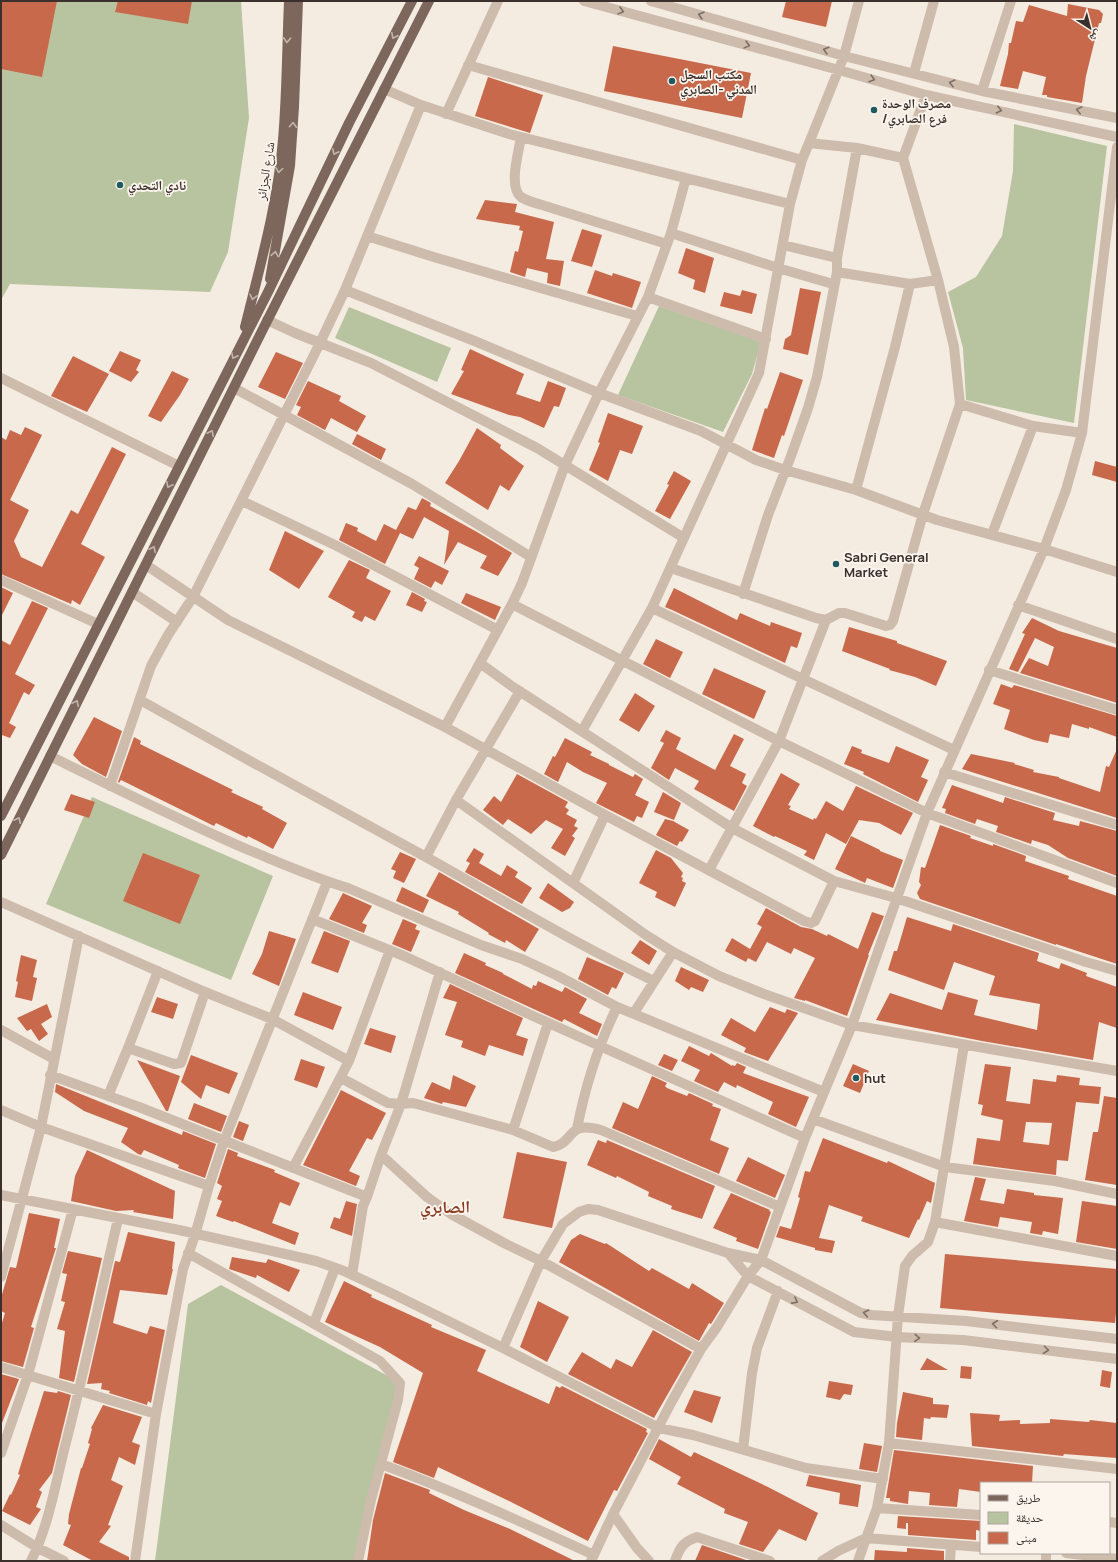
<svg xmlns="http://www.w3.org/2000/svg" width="1118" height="1562" viewBox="0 0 1118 1562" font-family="Manrope,'Noto Naskh Arabic',sans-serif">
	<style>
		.green { fill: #b8c4a0 }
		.building { fill: #c8694b; fill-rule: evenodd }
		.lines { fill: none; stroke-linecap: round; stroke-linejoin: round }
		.minor { stroke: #cdbbac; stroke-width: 10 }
		.major { stroke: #7d675c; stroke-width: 10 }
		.oneway { stroke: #7d6f65 }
		.oneway2 { stroke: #c2b5ac }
		.poi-dot { fill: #1f5a5e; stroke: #fbf5ee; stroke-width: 1.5 }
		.labels { text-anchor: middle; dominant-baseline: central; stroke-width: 3.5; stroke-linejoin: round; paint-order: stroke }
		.poi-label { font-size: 13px; font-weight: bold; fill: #3b302b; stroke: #fbf5ee; text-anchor: start }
		.street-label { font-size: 13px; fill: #3b302b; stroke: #fbf5ee }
		.district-label { font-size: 17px; font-weight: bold; fill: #8c3b22; stroke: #fbf5ee }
	</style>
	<rect width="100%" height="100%" fill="#f4ebe1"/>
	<path class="green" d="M1,1h240l8,117 -21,134 -18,40 -200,-8 -9,16z
		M1014,124l93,22 -33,277 -108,-23 -3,-52 -15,-56 28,-15 26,-41 11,-65z
		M659,306l102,36 -9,32 -29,58 -105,-37z
		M349,307l102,41 -14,34 -102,-44z
		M92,797l181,79 -42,104 -185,-76z
		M221,1285l178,97 -44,179h-200l33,-257z"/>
	<path class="building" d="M1,1h56l-15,76 -41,-8z
		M118,1h74l-4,23 -73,-12z
		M786,1h46l-6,26 -44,-10z
		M1068,4l31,6 4,4 -2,9h-2l-13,53 -4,27 -35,-6v-2h-5l4,-18 -23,-6 -5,18 -18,-3 8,-32 1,-11h2l5,-22 7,1 6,-17 38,11z
		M613,46l138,27 -9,45 -138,-27z
		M488,77l55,18 -13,38 -55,-17z
		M485,200l32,4 -2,8 39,10 -8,37 18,2 -4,25 -13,-3 1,-10 -21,-5 -2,9 -15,-5 5,-21 3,1 5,-21 -4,-1 1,-4 -44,-7z
		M582,229l20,6 -10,32 -21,-6z
		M686,248l28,10 -9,35 -12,-4 2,-9 -17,-7z
		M595,270l17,6 1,-3 28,9 -9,26 -45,-15z
		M800,288l21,4 -13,63 -25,-6 2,-10 6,-4z
		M742,290l15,4 -5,20 -32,-8 4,-14 16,4z
		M470,349l54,25 -8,20 24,8 8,-21 18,7 -7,19 -5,-1 -10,22 -24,-11 -11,-2 -58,-21 13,-23 -3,-1z
		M120,351l21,9 -5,10 3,2 -8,10 -22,-11z
		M276,352l27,11 -18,36 -27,-12z
		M73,356l36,18 -22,38 -36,-16z
		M172,371l17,8 -9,16 -19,27 -13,-6z
		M780,372l23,8 -19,56 -2,-1 -8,23 -22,-8 13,-42 2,1z
		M308,381l33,15 -2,5 27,15 -9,16 -26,-14 -6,12 -28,-15 4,-8 -5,-2z
		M608,413l35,13 -11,28 -12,-4 -12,31 -19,-11 11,-27 -2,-1z
		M25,427l17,8 -32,65 19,10 -15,31 7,16 21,10 29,-57 7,4 34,-67 14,7 -45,90 24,13 -25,48 -8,-5 -1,4 -70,-30v-137l5,3 4,-10 11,5z
		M477,428l24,17 -1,3 24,18 -15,25 -9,-6 -12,25 -43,-27 14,-22z
		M357,434l29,15 -5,11 -29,-16z
		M1095,461l22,6v15l-25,-7z
		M674,471l17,10 -21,38 -15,-8 14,-26 -2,-1z
		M422,498l9,5 -1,3 47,26 35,21 -14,23 -18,-8 7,-12 -29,-14 -14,23 5,-34 -25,-14 -11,22 -13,-6 -15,31 -46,-24 7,-17 12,5 -1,3 19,10 8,-17 12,6 12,-23 8,3z
		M285,531l39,20 -25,38 -30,-19z
		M419,556l30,15 -7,14 -7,-4 -4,7 -17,-9 5,-11 -5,-3z
		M349,560l21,10 -4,8 25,13 -16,30 -10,-5 -3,6 -10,-5 3,-5 -27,-15z
		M1,587l12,6 -12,24z
		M674,588l63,32 3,-7 30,13 1,-4 31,11 -5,15 -6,-2 -6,17 -113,-53 -7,-3z
		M412,592l13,7 -1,2 3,1 -5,10 -16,-7z
		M466,593l35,14 -6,13 -34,-17z
		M32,601l16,7 -33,66 20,11 -6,10 -5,-3 -15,31 7,4 -6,11 -8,-3 -1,2v-97l9,5z
		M1032,618l27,13 58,17v55l-97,-30 9,-15 19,8 6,-19 -19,-9 -17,34 -9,-3 16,-35 -3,-1z
		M849,627l48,14v2l50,18 -11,25 -21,-9 -26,-7 1,-1 -48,-18z
		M656,639l27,13 -13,26 -27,-14z
		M714,668l52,23 -12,28 -52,-25z
		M1001,684l11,4 2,-3 103,31v21l-28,-10v2l-17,-5 -3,14 -19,-4 -2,9 -14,-3 -30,-11 6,-19 -17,-6z
		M635,693l20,13 -16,26 -20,-12z
		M94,717l28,14 -16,46 -24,-13 -9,-9z
		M666,730l15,8 -5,11 39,21 19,-36 10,5 -14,27 16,8 -4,9 5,3 -13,25 -40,-22 5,-8 -24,-13 -6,12 -18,-12 13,-25 -4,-2z
		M134,737l7,4 -1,3 93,46 -2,2 32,15 -1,2 25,14 -14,26 -25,-13 -1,2 -31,-15 -2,3 -93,-46 -2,3 -1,-1z
		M565,738l27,14 -2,3 19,9v1l24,12 2,-3 8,5 -8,16 14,7 -7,16 -5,-2 -3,6 -38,-19 11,-20 -24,-11 -16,-10 -9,20 -14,-8 9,-18 2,1z
		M852,746l10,4 -1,3 28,10 7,-17 33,14 -8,17 7,3 -10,22 -55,-28 1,-2 -20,-8z
		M1117,749v69l-155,-49 9,-15 44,9 -1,1 20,6 -1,2 26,5v1l41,14 6,-26 3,1z
		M781,773l19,11 -12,21 3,1 -2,3 24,11 1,-2 2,1 10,-18 17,10 13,-25 57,27 -12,22 -22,-12 -20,-3 -13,24 -20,-11 -12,27 -10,-5 3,-4 -32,-15 -1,1 -21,-11z
		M517,774l51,28 -3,5 4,3 -3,4 11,6 -3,6 4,2 -6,8 3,2 -10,18 -14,-8 12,-19 -17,-9 -15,14 -23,-15 -5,6 -20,-15 11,-14 7,6z
		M952,785l51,18 2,-6 50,16 -2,7 26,6 1,-5 37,10v45l-49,-18 -20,-13 -16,-5 -1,4 -35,-12 2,-6 -21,-7 -2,5 -30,-11 1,-4 -4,-1z
		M663,792l18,11 -7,17 -20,-8z
		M71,794l24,8 -6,16 -25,-8z
		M665,819l8,2 16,9 -7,12 -2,-1 -3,5 -21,-11z
		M940,825l31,11 -1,2 23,8v-2l33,12 -1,5 44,15 -1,3 49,17v68l-61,-20v1l-136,-46 -3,-6 4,-8 -2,-3 2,-15 4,1z
		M851,836l29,14v1l23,9 -10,28 -26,-10 -2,5 -2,-1 -28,-13z
		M474,848l10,6 -5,9 22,13 6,-11 11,7 -3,5 17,11 -10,16 -57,-32 5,-9 -4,-2z
		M656,850l15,8 12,15 -2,4 2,1 -1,3 4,2 -11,24 -20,-10 2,-5 -18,-9z
		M400,852l16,7 -12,24 -11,-5 3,-7 -5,-2z
		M143,853l57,22 -20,49 -57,-23z
		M439,872l100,57 -14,23 -19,-12 -1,3 -17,-9 1,-1 -31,-19 1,-2 -33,-16z
		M548,883l26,19 -4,6 -8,4 -23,-14z
		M402,887l27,13 -6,13 -27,-12z
		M343,893l29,13 -10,17 5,2 -3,8 -35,-14z
		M766,908l35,19 11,2 15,7 1,-2 30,15 14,-37 12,4 -16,39h1l-22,61 -42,-16v1l-11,-3 21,-40 -21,-10 -3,6 -24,-12 -11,20 -8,-4 -2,4 -21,-11 7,-13 18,11 12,-22 -5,-3z
		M907,917l44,14 2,-7 86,29 -2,8 22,8 2,-6 26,10 -1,3 31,11v41l-18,-6 -6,38 -111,-19 -106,-21 14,-27 52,17 6,-18 30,8 -4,15 63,15 3,-26 -51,-9 6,-19 -41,-14 -10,28 -56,-20 6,-19h3z
		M403,919l14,6 -2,4 5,2 -9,21 -19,-8z
		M269,931l27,8 -17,47 -27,-12 10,-20z
		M324,931l26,10 -12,32 -27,-10z
		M640,940l17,11 -8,14 -18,-12z
		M464,953l22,10 -1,2 18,8v1l29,15 1,-4 3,1 2,-5 24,11 3,-5 22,12 -8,14 23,11 -5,12 -33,-17 -2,3 -107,-49z
		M21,955l16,5 -4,17 4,1 -5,23 -17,-4 3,-15 -2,-1z
		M587,957l37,16 -8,16 -4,-2 -4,8 -30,-16z
		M681,967l28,13 -6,12 -12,-5 -2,3 -14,-9z
		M450,984l73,34 -7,17 12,4 -5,17 -34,-11 -4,11 -24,-9 2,-6 -18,-6 12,-33 -14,-4z
		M303,992l39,15 -9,23 -39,-15z
		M157,997l21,7 -5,15 -22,-7z
		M47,1004l5,13 -11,7 7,10 -9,7 -8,-12 -4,2 -10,-13z
		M770,1007l15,6 2,-4 11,4 -30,48 -24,-9 2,-4 -25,-13 10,-17 24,14z
		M370,1028l26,8 -5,17 -27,-9z
		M689,1046l20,10 2,-3 21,13v-1l3,1 2,-3 9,4 -3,6 66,24 -13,30 -28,-13 5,-12 -36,-17 -1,3 -12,-6 -6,10 -24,-11 6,-11 -19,-9z
		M664,1054l14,6 -6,11 -14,-6z
		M191,1055l47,18 -9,21 -23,-9 -5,14 -20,-17z
		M301,1059l24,8 -8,21 -23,-8z
		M137,1060l43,16 -12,35h-2z
		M853,1064l16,7 -9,22 -17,-7z
		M985,1064l26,3 -5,34 24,3 3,-25 23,3 1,-7 23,3 -1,7 22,2 -2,17 -23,-2 -8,59 -11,-1 -1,15 -83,-11 4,-26 23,3 3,-21 -22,-5 2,-10 -5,-1zM1026,1122l26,1 -3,22 -26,-3z
		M453,1075l23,11 -10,21 -23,-5 -1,2 -18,-6 8,-16 18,8z
		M652,1076l15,7 -2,3 2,2 20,8 2,-3 24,11 -1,2 9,3 -11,31 19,8 -10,26 -107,-46 11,-26 15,7z
		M56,1084l126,51 1,-4 33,13 -11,34 -27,-10 1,-3 -35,-15 -3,5 -3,-1 -17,-12 7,-14 -44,-17 -29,-19z
		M341,1090l45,23 -14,27 -5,-2 -18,33 11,5 -4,10 -53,-21z
		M1104,1096l13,2v87l-32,-5 8,-48h5z
		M194,1103l33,13 -6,16 -33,-13z
		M239,1121l10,4 -6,16 -10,-4z
		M823,1138l64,25 1,-2 47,22 -4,20 -4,-2 -8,19 -1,-1 -9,19 -48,-17 2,-4 -34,-12 -10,33 16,3 -3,12 -17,-3v-2l-39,-11 4,-11 11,3 9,-31 -2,-1 7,-26 5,1z
		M598,1140l8,3 1,-3 108,46 -13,33 -31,-10 1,-3 -24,-10 1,-4 -32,-16 -1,2 -29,-13z
		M228,1149l10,4 -1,3 38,14 -1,2 26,11 -10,23 -10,-4 -8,21 27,10 -4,12 -61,-24 -1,1 -17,-6 6,-15 -5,-2 5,-13 -5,-3z
		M87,1150l88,41 -2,28 -40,-7 1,-2 -18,1 -45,-10 4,-25z
		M517,1152l50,10 -15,66 -49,-10z
		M748,1157l37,18 -10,23 -39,-17z
		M975,1177l11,2 -6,21 24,4 3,-15 27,4v2l29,3 -5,36 -15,-3 -1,4 -12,-2 2,-11 -32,-5 -2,10 -34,-6z
		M731,1193l39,17 -1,1 2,1 -13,37 -22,-8 1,-3 -24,-10z
		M346,1201l11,3 -5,32 -22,-8 4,-11 6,2z
		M1082,1201l35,5v43l-41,-7z
		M29,1213l31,6 -6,29h2l-25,79 3,1 -11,39 -22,-6v-35l4,-13 -4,-2v-13l9,-31 6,1z
		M128,1232l47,10 -3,27h1l-6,26 -47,-5 -7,33 34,11 3,-8 15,4 -14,73 -3,-2 -1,4 -38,-12 1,-2 -9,-2 1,-6 -15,1 28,-123 5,1z
		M580,1234l25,10 1,-1 43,28 3,-3 37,21 3,-6 32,20 -13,21 -2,-1 -10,18 -140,-79 12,-22z
		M68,1251l34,7 -28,124 -15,-4 6,-47 -8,-2 8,-27 -4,-1 6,-27 -5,-1z
		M945,1254l172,15v34l-2,20 -175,-15z
		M232,1257l34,6 2,-4 32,11 -11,22 -32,-17 -1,3 -27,-9z
		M344,1281l28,14 -1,2 61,28 -1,2 55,23 -9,21 72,33 7,-18 4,2 2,-2 85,43 -1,3 2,1 -31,58 -3,-1 -26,51 -77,-39 -73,-35 -4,11 -41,-16 30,-89 -43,-26 -55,-25z
		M538,1301l31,16 -22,45 -27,-15z
		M653,1330l39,22 -38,66 -86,-44 14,-22 29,17 5,-10 16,8z
		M927,1358l21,12h-28z
		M961,1366l11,1 -1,12 -11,-1z
		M1102,1370l10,2 -2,16 -10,-2z
		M1,1374l18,5 -17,44h-1z
		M829,1381l24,4 -2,10 -7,-1 -4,6 -14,-3z
		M694,1390l27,7 -9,26 -28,-11z
		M44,1391l13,2 1,-2 13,4 -19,78 -13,17 3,2 -6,15 5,2 -11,16 -28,-14 8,-17 1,1 9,-20 -2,-1z
		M903,1392l30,6v6l16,1 -2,13 -16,-1 -1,2 -6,-1 -2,22 -26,-3 1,-14z
		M103,1405l39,12 -10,25 8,3 -5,20 -16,-8 -8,23 12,6 -15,39 3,1 -12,16 30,15v4h-36l-30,-16 8,-20 -3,-1 1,-10 12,-46h1l8,-24 -2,-1 4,-14 -1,-1z
		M970,1413l30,2 -1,6 21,-1v4l30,-1v-4l39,3 1,-2 27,3v35l-53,-4 -1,2 -91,-10z
		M659,1439l32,18 3,-5 74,35 50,26 -12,28 -27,-12 -16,23 -24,-8 9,-22 -24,-9 1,-4 -48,-25 4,-7 -32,-18z
		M864,1443l18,3 -5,26 -18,-3z
		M894,1450l139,16 -1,17h-51v9l-22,-3 -2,18 -28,-2 1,-12 -21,-2 -1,13 -18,-3v-3h-4z
		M385,1473l45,17 -1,3 35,17 46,19 65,32h-208l6,-41z
		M809,1475l52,10 -3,22 -19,-3 1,-11 -34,-7z
		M898,1516l83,5v10l-5,-1v10l-68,-5v-12h-2v6l-9,-1z
		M702,1545l47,16h-54z
		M907,1548l37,3v10h-70l1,-11 32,2z"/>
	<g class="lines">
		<path class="minor" d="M584,1l255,69 87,25 191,42
			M651,1l193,55 138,35 135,27
			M468,65l334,95 7,-17 48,5 46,10
			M914,73l20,-72
			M384,89l37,16 88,29 281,70
			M982,91l29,-90
			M446,114l52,-113
			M521,137c-2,14 -13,50 0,60 6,4 14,6 21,8l125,39
			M809,143l35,-87 15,-55
			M671,233l107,35 55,16
			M367,236l70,22 200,58
			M783,245l54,13
			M837,272l73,12 28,-4
			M345,290l132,52 122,51 102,38 55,29 29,10 71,20 81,30 107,29 73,23
			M648,297l118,42
			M267,320l28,13 76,30 166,85 147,90
			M1,378l178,88
			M234,388l178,96 119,73
			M960,404l73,22 49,7
			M856,490l39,-143 15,-63
			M242,501l95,45 161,84
			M992,534l41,-108
			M146,565l82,55 217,107 160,88 199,106 7,2 4,-2 19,-40
			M671,568l145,50 10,2 13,-7h6l41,13 4,-1 3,-4 30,-107 37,-110 -6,-57 -16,-67 -35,-122 23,-63
			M1,580l97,44
			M132,592l45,30
			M743,594l25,-79 23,-59 17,-48 9,-31 20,-105v-14l20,-110
			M512,604l267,137 148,72 190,70
			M1018,605l99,34
			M652,608l302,142
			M480,663l33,24 219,141 102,53 62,17 190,64 31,9
			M989,670l128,40
			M140,700c95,53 190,105 286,157 75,42 149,87 228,124
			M445,727l67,-123 10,-21 43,-118 34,-72 49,-96 23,-64 15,-55
			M582,731l70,-123 107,-235 31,-169 12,-44
			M50,756c67,33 133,66 201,95 32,13 64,27 97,37l133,57 41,14 36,17 59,31 207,85
			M944,772l173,53
			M110,786l41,-120 17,-31 25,-38 127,-254 25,-53 76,-185
			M456,800l190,135 27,17 46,24 45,18 88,31 265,46
			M426,857l30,-57 64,-109
			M709,870l70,-129 47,-121
			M573,883l32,-68
			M1,902l204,90 67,27 77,42
			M312,919l92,37 129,60 272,122
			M634,1013l39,-61
			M1,1030l53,29
			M128,1048l46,16 7,-1 24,-71
			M50,1075l89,32 228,90
			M341,1078l47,25 13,1 12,-1 100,27 40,17c23,-5 13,-27 48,-17l179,77
			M108,1096l20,-48 30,-77
			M1,1110l40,17 168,59
			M813,1119l132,48 110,14 62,13
			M577,1129c8,-42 21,-83 40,-122
			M513,1130l35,-107
			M381,1155l46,42 24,17 53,29 37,18 160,88
			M293,1168l56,-107 41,-111
			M1,1195l178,35 137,31 28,10 47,22 112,55 156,80 34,7 113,33 77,11
			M935,1222l182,34
			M188,1253l192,108 20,22 -2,17 -27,100 -13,61
			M728,1253l20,23 106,56 43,5 66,3 154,19
			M352,1275l11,-69 4,-9 14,-42 20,-51 39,-132
			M1,1277l40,-150 38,-191
			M314,1323l21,-55
			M503,1348l38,-87 22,-37 16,-12 9,-3 10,1 130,43 33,7 100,53 10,2 95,6 151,18
			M1,1367l155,47
			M889,1443l228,26
			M743,1449l9,-76 5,-25 21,-57
			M1,1453l27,-78 45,-166
			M381,1464c73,27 143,59 213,91
			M877,1508l104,7
			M613,1514l24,34 12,13
			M1109,1522l8,1
			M1,1525l37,23 26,13
			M1066,1553l51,6
			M31,1561c17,-34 24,-74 33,-111 20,-76 36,-154 54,-231
			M135,1561l21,-147 27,-145 12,-34 14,-49 15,-45 103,-259
			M591,1561l22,-47 59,-113 29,-52 16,-22 31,-51 13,-16 44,-122 47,-113 75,-212 117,-264 22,-59 16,-57 35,-286
			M675,1561c5,-14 8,-19 22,-24l73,24
			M822,1561l16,-10 28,-13 115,9
			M858,1561l19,-53 12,-65 9,-127 7,-50 7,-10 16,-14 7,-20 29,-177
			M950,1561l1,-16
			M1046,1561v-8"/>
		<path class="major" d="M270,279l20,-113 4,-59 4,-106
			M245,327c15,-61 33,-124 38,-187 4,-46 4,-93 6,-139
			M1,816l267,-524 81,-169 63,-122
			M1,855l262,-526 166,-328"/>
	</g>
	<defs><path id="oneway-chevron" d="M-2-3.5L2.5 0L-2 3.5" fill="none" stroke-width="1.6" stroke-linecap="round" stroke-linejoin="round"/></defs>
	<g class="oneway">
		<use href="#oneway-chevron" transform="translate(621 11) rotate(15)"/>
		<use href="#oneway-chevron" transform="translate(701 15) rotate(-164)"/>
		<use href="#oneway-chevron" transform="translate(747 45) rotate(15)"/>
		<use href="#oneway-chevron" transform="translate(826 50) rotate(-164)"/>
		<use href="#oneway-chevron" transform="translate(872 79) rotate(16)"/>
		<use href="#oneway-chevron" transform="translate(952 83) rotate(-166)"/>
		<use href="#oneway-chevron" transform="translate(999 110) rotate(12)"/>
		<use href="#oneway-chevron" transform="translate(1079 110) rotate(-168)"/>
		<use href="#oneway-chevron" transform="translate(795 1301) rotate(28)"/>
		<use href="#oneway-chevron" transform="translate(866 1313) rotate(-168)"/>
		<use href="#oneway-chevron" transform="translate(995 1324) rotate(-173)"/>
		<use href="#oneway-chevron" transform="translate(917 1338) rotate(3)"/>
		<use href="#oneway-chevron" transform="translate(1046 1350) rotate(7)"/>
	</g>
	<g class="oneway2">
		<use href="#oneway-chevron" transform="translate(394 36) rotate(117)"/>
		<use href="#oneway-chevron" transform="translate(287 40) rotate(93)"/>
		<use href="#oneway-chevron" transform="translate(293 125) rotate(-86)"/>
		<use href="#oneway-chevron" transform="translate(335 152) rotate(116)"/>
		<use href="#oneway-chevron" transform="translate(279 170) rotate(98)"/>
		<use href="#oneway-chevron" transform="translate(275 254) rotate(-80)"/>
		<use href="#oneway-chevron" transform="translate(253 297) rotate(103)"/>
		<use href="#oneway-chevron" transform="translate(234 356) rotate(117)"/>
		<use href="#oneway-chevron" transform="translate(211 433) rotate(-63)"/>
		<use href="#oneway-chevron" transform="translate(169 485) rotate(117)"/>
		<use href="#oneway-chevron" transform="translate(153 549) rotate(-63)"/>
		<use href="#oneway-chevron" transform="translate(76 703) rotate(-63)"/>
		<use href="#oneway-chevron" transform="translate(18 820) rotate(-64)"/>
	</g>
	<g class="poi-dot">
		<circle cx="672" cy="81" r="4"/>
		<circle cx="874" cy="110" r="4"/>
		<circle cx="120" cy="185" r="4"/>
		<circle cx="836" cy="564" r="4"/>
		<circle cx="856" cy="1078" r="4"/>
	</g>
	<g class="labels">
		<g class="poi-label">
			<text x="680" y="74">مكتب السجل<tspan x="680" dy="15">المدني -الصابري</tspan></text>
			<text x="882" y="103">مصرف الوحدة<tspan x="882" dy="15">/فرع الصابري</tspan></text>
			<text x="128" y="185">نادي التحدي</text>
			<text x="844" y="557">Sabri General<tspan x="844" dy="15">Market</tspan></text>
			<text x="864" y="1078">hut</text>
		</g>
		<g class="street-label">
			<text transform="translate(265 171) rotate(-81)">شارع الجزائر</text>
		</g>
		<g class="district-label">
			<text x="445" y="1206">الصابري</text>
		</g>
	</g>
	<rect width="1118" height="1562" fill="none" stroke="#3b302b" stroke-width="4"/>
	<rect x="980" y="1482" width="130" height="72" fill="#fbf5ee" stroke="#aea6a0"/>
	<rect x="988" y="1495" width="20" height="6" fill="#7d675c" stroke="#aea6a0"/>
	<text x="1016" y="1502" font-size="12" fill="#3b302b">طريق</text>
	<rect x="988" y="1512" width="20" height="12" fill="#b8c4a0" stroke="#aea6a0"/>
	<text x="1016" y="1522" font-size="12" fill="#3b302b">حديقة</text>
	<rect x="988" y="1532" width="20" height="12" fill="#c8694b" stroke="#aea6a0"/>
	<text x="1016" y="1542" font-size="12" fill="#3b302b">مبنى</text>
	<g transform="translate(1090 28) rotate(144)" stroke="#fbf5ee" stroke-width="3" paint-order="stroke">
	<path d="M0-3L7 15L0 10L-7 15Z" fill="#3b302b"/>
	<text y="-6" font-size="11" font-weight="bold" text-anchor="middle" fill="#3b302b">ش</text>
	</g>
</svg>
